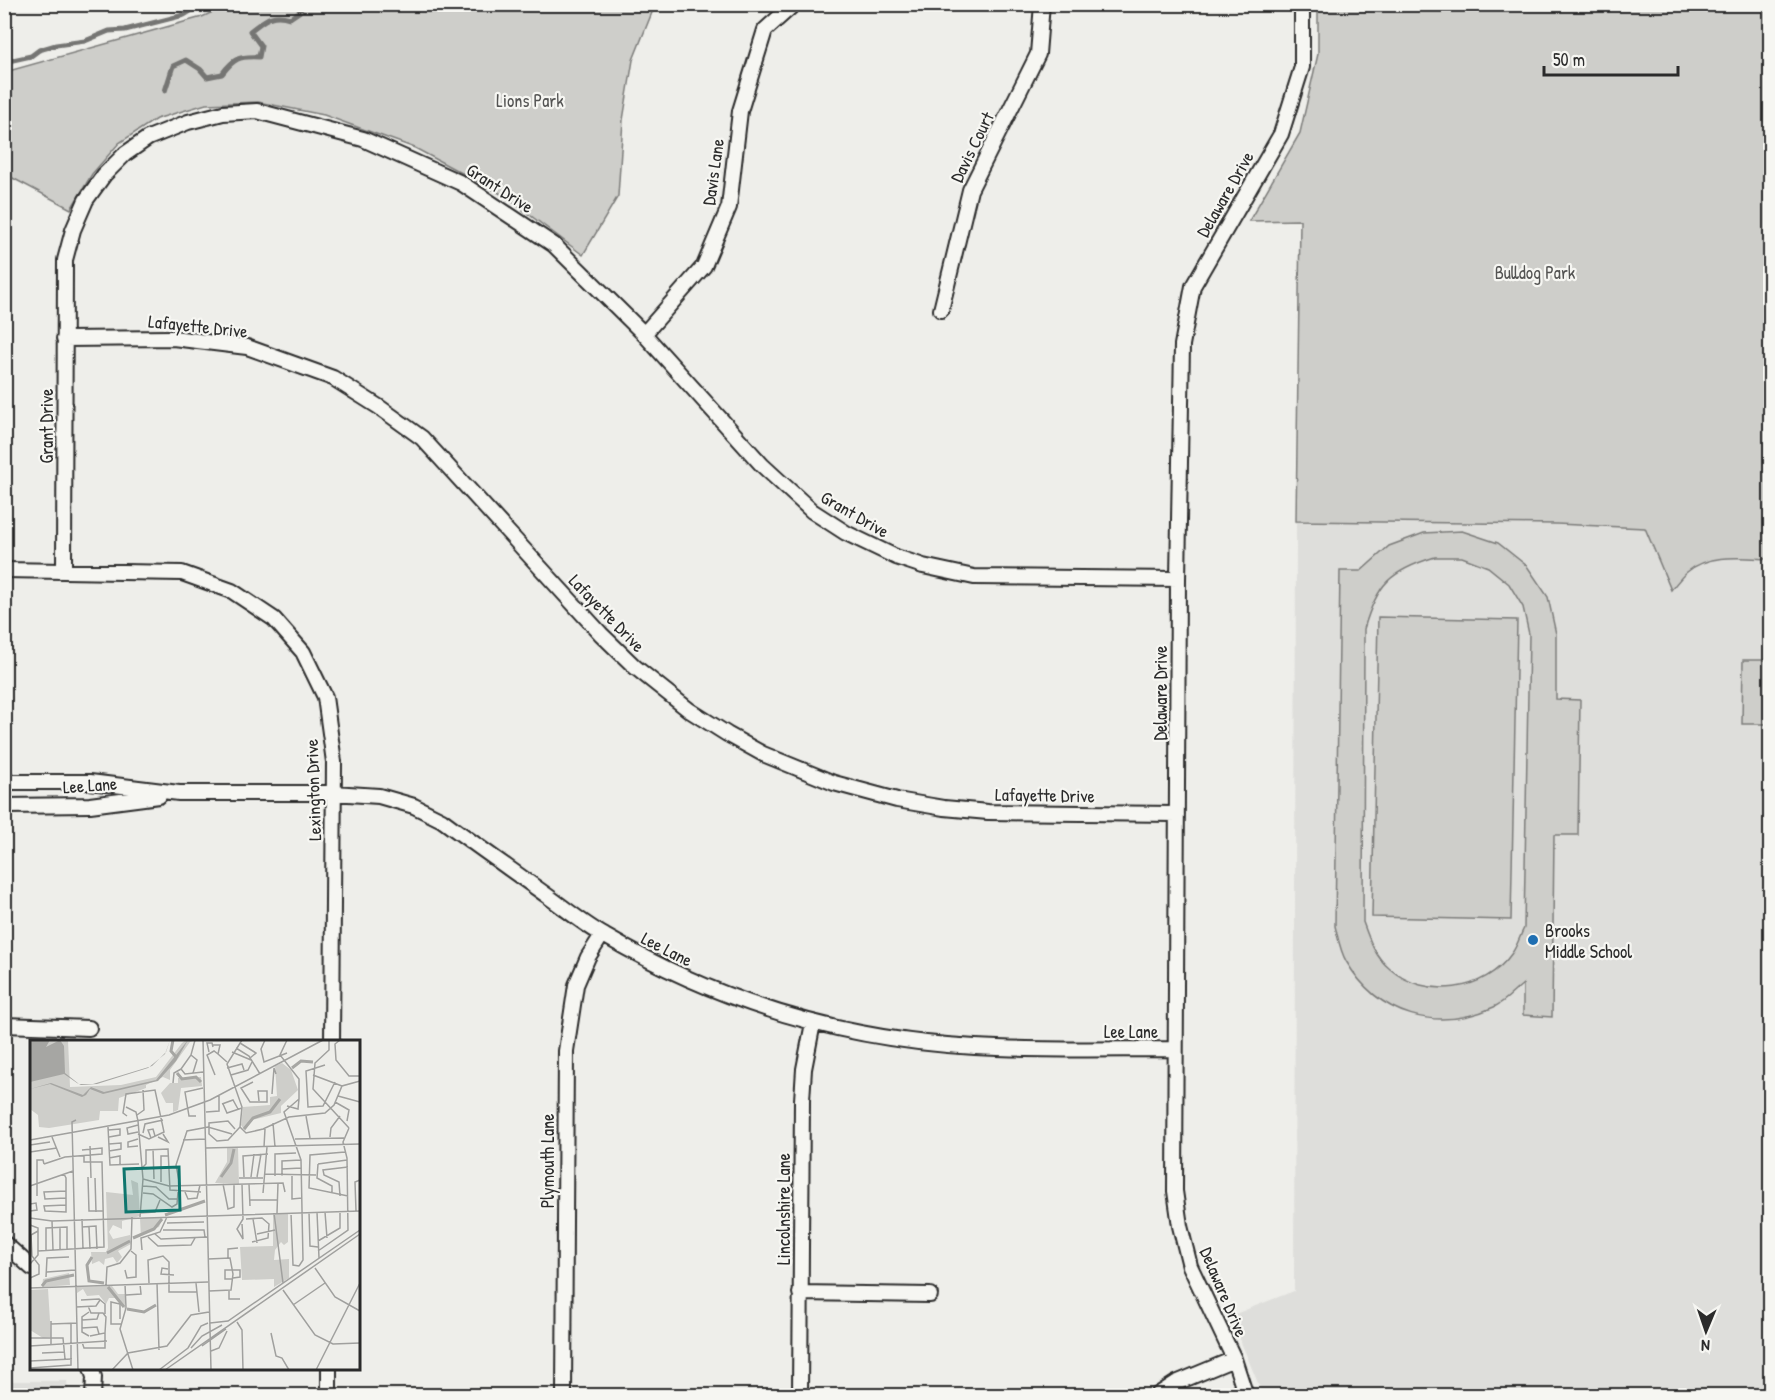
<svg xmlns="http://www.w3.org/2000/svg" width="1775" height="1400" viewBox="0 0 1775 1400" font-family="'Patrick Hand',sans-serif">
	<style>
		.built { fill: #dededb }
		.green { fill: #cececa; stroke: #7c7c7a; stroke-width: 1.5; fill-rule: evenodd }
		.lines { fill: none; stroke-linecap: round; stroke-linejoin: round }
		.stream { stroke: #757573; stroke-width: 5 }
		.street-casing { stroke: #2b2b2b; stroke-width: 18 }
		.street { stroke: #f6f6f2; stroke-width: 14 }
		.poi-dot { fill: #1f6fb2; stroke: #f6f6f2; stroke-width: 2 }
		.labels { text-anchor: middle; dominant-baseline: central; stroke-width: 4.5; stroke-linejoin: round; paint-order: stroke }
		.park-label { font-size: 18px; fill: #545453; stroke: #f6f6f2 }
		.street-label { font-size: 18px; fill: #2b2b2b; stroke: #f6f6f2 }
		.poi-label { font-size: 18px; fill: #2b2b2b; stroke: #f6f6f2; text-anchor: start }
		.inset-river { fill: none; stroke: #a6a6a3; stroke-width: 3 }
		.inset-road { fill: none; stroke: #a0a09e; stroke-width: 1.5 }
		.view { fill: #0f766e; fill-opacity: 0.15; stroke: #0f766e; stroke-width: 3 }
		.inset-edge { fill: none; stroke: #2b2b2b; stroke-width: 3 }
	</style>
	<rect width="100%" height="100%" fill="#eeeeea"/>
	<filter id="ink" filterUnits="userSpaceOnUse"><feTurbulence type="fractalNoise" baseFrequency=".0167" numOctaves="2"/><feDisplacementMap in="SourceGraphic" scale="12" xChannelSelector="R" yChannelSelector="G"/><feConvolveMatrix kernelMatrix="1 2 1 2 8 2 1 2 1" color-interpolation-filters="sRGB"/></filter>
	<g filter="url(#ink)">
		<path class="built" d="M1296,521l260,3 89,4 42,44 16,-10 24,-4 43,1v836h-507l-33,-79 64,-25z
			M5,1381h62l1,14h-63z"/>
		<path class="green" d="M230,4l425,1 -22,55 -10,60 -5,76 -35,59 -80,-60 -88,-47 -91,-33 -66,-13 -52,2 -50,15 -37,24 -27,31 -21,35 -66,-35v-102l197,-55z
			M1318,5h452v554c-27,-1 -61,-6 -83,13 -6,5 -11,12 -16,18l-26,-62 -89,-4 -260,-3 4,-301 -51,1 51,-88 18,-79z
			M1462,531l36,12 29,23 21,31 8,37v65l24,1 -2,135h-24l-2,182 -29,-2v-31c-9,7 -18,18 -29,23 -57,26 -116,9 -148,-46 -6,-10 -8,-24 -11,-35l5,-355h21l28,-25 35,-13zM1435,557h27l26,10 21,17 14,23 6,27 -5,294c-4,8 -7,18 -12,25 -27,39 -86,47 -122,16 -15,-12 -21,-30 -27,-47l1,-293c13,-45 26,-58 71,-72z
			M1378,617l139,3 -6,300 -139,-3z
			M1743,660h27v64h-28z"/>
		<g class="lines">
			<path class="stream" d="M4,62l27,-6 8,-6 17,-5 29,-4 24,-10 16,-1 59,-15 18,-11
				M165,91l8,-25 13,-6 14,9 7,8 15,-3c12,-16 17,-18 37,-17l2,-11 -11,-15c15,-11 21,-19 40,-13l9,-6 5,-8"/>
			<g class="street-casing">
				<path id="street" d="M941,310l29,-120 68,-136 4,-50
					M644,334l60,-68 25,-59 11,-96 25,-81 29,-26
					M64,339l109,-1 74,9 86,31 46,29 43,31 179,196 34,33 54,43 38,24 36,20 71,29 63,17 47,8 44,4 189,2
					M4,570l178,3 50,18 42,28 29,33 22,45 9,65 -2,280
					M64,570l1,-310 8,-30 13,-30 18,-25 21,-21 23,-16 40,-16 35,-9 34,-2 106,28 98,44 93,62 90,89 118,131 50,46 34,22 50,24 27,9 51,11 204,2
					M4,782h86l89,11h154l46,3 35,10 28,14c35,26 71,51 107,77 18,13 36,28 56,39 113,66 238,104 370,111 66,4 133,2 199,2
					M4,806l86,-1 69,-9
					M4,1025l85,3
					M4,1243l28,25
					M800,1293l130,2
					M91,1368l3,9 -1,19
					M329,1396v-28
					M564,1396l2,-345 10,-66 12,-28 14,-22
					M800,1396l2,-296 2,-31 9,-46
					M1156,1396l20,-13 58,-24
					M1246,1396l-12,-37 -44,-93 -10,-40 -5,-35 3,-612 4,-234 11,-59 88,-152 21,-67v-63"/>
			</g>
			<use href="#street" class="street"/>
		</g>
	</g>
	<circle class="poi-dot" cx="1533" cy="940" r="6"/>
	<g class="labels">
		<g class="park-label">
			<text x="530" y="100">Lions Park</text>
			<text x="1535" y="272">Bulldog Park</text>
		</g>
		<g class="street-label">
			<text transform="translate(972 147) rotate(-64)">Davis Court</text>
			<text transform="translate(713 172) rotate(-82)">Davis Lane</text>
			<text transform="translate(500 188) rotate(33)">Grant Drive</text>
			<text transform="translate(1225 194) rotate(-60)">Delaware Drive</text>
			<text transform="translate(198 326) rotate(6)">Lafayette Drive</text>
			<text transform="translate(46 426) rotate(-90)">Grant Drive</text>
			<text transform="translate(855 514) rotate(30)">Grant Drive</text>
			<text transform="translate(607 613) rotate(46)">Lafayette Drive</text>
			<text transform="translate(1160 693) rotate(-90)">Delaware Drive</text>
			<text transform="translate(90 785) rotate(-4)">Lee Lane</text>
			<text transform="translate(313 790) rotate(-92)">Lexington Drive</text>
			<text transform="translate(1045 795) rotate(1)">Lafayette Drive</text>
			<text transform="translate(667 949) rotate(27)">Lee Lane</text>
			<text x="1131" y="1031">Lee Lane</text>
			<text transform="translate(547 1161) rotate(-90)">Plymouth Lane</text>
			<text transform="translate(783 1209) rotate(-90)">Lincolnshire Lane</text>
			<text transform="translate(1224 1292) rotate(67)">Delaware Drive</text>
		</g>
		<g class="poi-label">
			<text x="1545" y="930">Brooks<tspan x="1545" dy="21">Middle School</tspan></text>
		</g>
	</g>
	<g transform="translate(30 1040)">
		<rect width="330" height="330" fill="#eeeeea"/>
		<path d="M0,0h38l2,47 51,-2 35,-8 26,-34 4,-3h9l-5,2 -20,28v10l-7,-3 -17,8v3l-27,10 -1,13h-18l-1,9 -50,8 -10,-1 -1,-12 -8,-6zM252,23l9,7 7,20 -17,16v7l-29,7 -7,11 -4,-6 2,-18 27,-2v-8l7,-1 -2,-30zM171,37l1,9 -21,2 -3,22 -5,2v-9h-7l-5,-10 9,-10h8v-5zM197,108h11l1,36 -24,-1 12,-21zM101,140l7,3 2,33 -18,5v8l-9,-4 -4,7 4,7 17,-4 1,9 -13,7 4,6 -5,6 -4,-6 -8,2 -1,6 -5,-4 -7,3 -1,-12h15l2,-4 -2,-56 27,3zM243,174h15v28l-4,3 -3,-3 -6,8 -1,10 15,-1v19l-15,9v-8l-32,1 -2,-33 33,-1zM133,177l-4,10 -18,6v5l-1,-20zM39,233l1,12 -28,2 1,-8zM82,246l6,8h7v15l-8,-11h-8l-3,6 -7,-9 -12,1 -4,-7 -6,4v-6zM18,249l3,48 -8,1 -13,-8v-40z" fill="#cececa"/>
		<path d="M0,0h20l-4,7 14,-7 4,6 1,27 14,11h14l59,-18 14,-14 4,-12 -5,14 -17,14 -51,16 -16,1 -4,-2 -13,-9 -34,8zM158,0l-12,21 -18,20 -55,13 -13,-5 -4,6 -4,2 -32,-13 -20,5 21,-6 32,12 8,-8 13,5 52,-12z" fill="#a6a6a3"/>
		<path class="inset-river" d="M143,0l-2,11 6,7M262,28l9,-7 12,1M147,33l5,6 14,-2 5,5M214,89l9,-11 17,-6 10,-13M191,137l10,-14 3,-14M135,175l40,-14M103,198l21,-9 8,-10M77,213l23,-12M62,217l-5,8 2,16 15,2M12,246l4,-5 28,-6M78,247l16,20M97,269l17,3 12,-7"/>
		<path class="inset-road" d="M165,0l-4,15 -10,14 4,5 18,-2M173,0l8,330M212,0l-15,24 15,43 -2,20 6,6 17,-4 26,-12 36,-4 9,-8 8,-19 18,-5M235,0l-4,9 3,13 23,-9M257,0l-7,15 19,24v20l-15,13 17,48 2,100 -4,6M299,0v10l-14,13 -2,26 36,39M310,0l-5,4 1,16 13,16h11M210,3l16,10 -6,5M183,5h7l-2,9 9,8M206,8l13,8 11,18M179,12l-2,-9h5l1,4M202,12l19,8M161,15l6,5 -4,13M295,25l-19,6 2,36 15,-1 12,-24M197,28l15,-4 2,6M185,35l-8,-20 7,-4 4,3M201,35l17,-5 4,-8M283,35l29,11M223,42l-12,6 9,14h17v-11h-9l1,10M143,43l1,-10 7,-4M242,54l2,-26 2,6M308,56l22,6M305,62l14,8 -2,11M192,64l11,-4 5,9M193,64l4,9 15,-5M257,66l11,3 1,-10M96,67l10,5 2,9 5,58 -3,38M176,72l13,-1v-16M107,75l7,-5 -1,-20M97,76l-4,-3 3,-19 29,-4 9,42 -15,7 -11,-5M166,76h-7l-4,-24 18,-4M276,76l4,22M46,80l-4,2 6,248M243,83l2,24M108,85l-11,3 1,6 10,-2M78,87l2,38 29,-1M205,89l-7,-8 -19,2v11l8,7 11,-1 12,-13M78,90l12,-1v6l-11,2M113,93l2,-9 18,-4M22,97l8,20M128,97l10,5 -5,-8M300,97l1,-9 9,-12M121,98l-3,-8 5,-1 2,7M108,99l-10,3v5l10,-1M265,99l49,-1M0,100l139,-25 41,-15 113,-60M153,100l22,-1M79,104l12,-1v6l-12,2M0,105l20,-3M60,106l1,32M234,107l1,-18M176,108l154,-4M123,109l1,30M0,112l27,-4M315,112l-35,3 -1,33 39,8M79,118l11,-2v8M14,124l21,-7 37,-3v-6l-20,2M288,124l-1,14 15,8v7M288,124l29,-4M111,129l5,-5v-14l22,-1 2,41 31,2M252,129l19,-1M34,134l2,4v34l-21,-1 -1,-5 22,-1M235,134l51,1M245,136v-22l21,-1M252,136v-15l19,-1M262,136v23l10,-1M58,137l1,34h14M214,137l-1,-21 25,-2M221,137l3,-23M227,137l4,-23M65,138l1,34M209,138h24M113,139l26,7 114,-3 2,9M131,142v-26h7M193,144l5,25 6,-2v-22M219,144l1,22M0,146l43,-15M113,146l13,1 13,12h9M150,146l-4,-21 11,-34 21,-4 24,7M36,151l-22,1 1,7 21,-1M155,152l3,7 9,-1 3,-13M113,153l10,1 19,13 5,-3 1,-12M233,153l4,-46M7,156v-36h6l1,4M310,156l-1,-14 -15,-7 -1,-5 25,-3M219,160h28M0,164l6,-1 1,7 -7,1M326,171l-1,-29 5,-2M279,172l1,34 8,1M287,172l2,46M295,172l2,26M110,173l15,-1 5,-12M244,173l9,70M247,173l1,-30M261,173l2,52 6,1M0,178l22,3 308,-10M52,179l1,30M216,179l16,-1 7,6 -1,14 -16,4M223,179l4,24M22,181l1,29M137,183l37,-1M212,184l1,15 -6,-10 6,-10 -1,-35M0,185l8,3v27l-8,9M52,187l14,-1 1,23M59,187l1,22M30,188v22M133,190h41l1,7M125,194l6,5 46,-2M227,194l18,-4M118,197l10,9 33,-1 4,-7M288,201l22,-13v-17M112,210l-1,-12 19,-6 7,-15M8,211l66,-4 -2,-85h-18v-6M16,211v-23l21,-1v23M288,211l30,-21 -1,-72 -4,-16 6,-14M198,218v-9l10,-1M178,219l22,-1 3,16 -2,16 -22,1M285,228l20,29 25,14M138,229l-6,-1 -1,6 13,1M95,230l2,8 9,-1v-22l-5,-4M203,230h-8v9h8M17,232l28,-2M16,237l1,-19 22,-1M0,238l9,-4v-9l-7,-9 -1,-21 7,-4M203,238l7,-1v-7h-7M119,243l-1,-23 15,-4 6,6v30h28M127,243l2,67M166,243l3,29M95,244l1,24 -6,21 13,41M76,245l1,-18 13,-4 11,-14 1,-32M0,248l178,-6M253,250l32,45 18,9 27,-1M199,251v8h11M96,255l15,-1 -1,-10M51,260l18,-1 6,5v10M263,265l32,-22M58,266l3,7h12l3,4 -1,16 -15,3M46,267l20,-1 4,-6M59,272l-7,5v15l7,4M90,279v-15l-9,-2v22h10M52,280l15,-1 2,-6M21,281v24M207,282l5,8 1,40M180,283l18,-2 132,-91M21,284l26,-1M52,288l15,-1 2,7M241,293l5,23 6,2 7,12M0,298h33l2,21M52,302l2,6h21v-15M0,306l77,-5M172,306l24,-17M161,308l11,-12 20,-11M181,311l8,-3 8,-17M12,313l22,-1M0,321l42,-2M0,328l41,-3v-42M82,330l16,-17 39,-7 24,-31 18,-3M129,330l29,-22 13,-22 7,-3M135,330l195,-136M286,330l44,-87"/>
		<path class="view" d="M149,127l1,43 -54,2 -2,-43z"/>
		<rect width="330" height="330" class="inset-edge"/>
	</g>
	<rect width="1775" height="1400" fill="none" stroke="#f6f6f2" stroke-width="24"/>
	<rect x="12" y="12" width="1751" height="1376" fill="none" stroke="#2b2b2b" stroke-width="2" filter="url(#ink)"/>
	<g transform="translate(1706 1331) rotate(182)" stroke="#f6f6f2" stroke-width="4.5" paint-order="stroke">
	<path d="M0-4.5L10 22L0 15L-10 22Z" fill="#2b2b2b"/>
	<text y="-9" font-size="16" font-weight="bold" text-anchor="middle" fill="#2b2b2b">N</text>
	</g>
	<path d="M1544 66v9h134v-9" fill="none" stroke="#2b2b2b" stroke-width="3"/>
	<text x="1553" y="66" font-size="18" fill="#2b2b2b" stroke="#f6f6f2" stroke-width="4.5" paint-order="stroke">50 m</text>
</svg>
